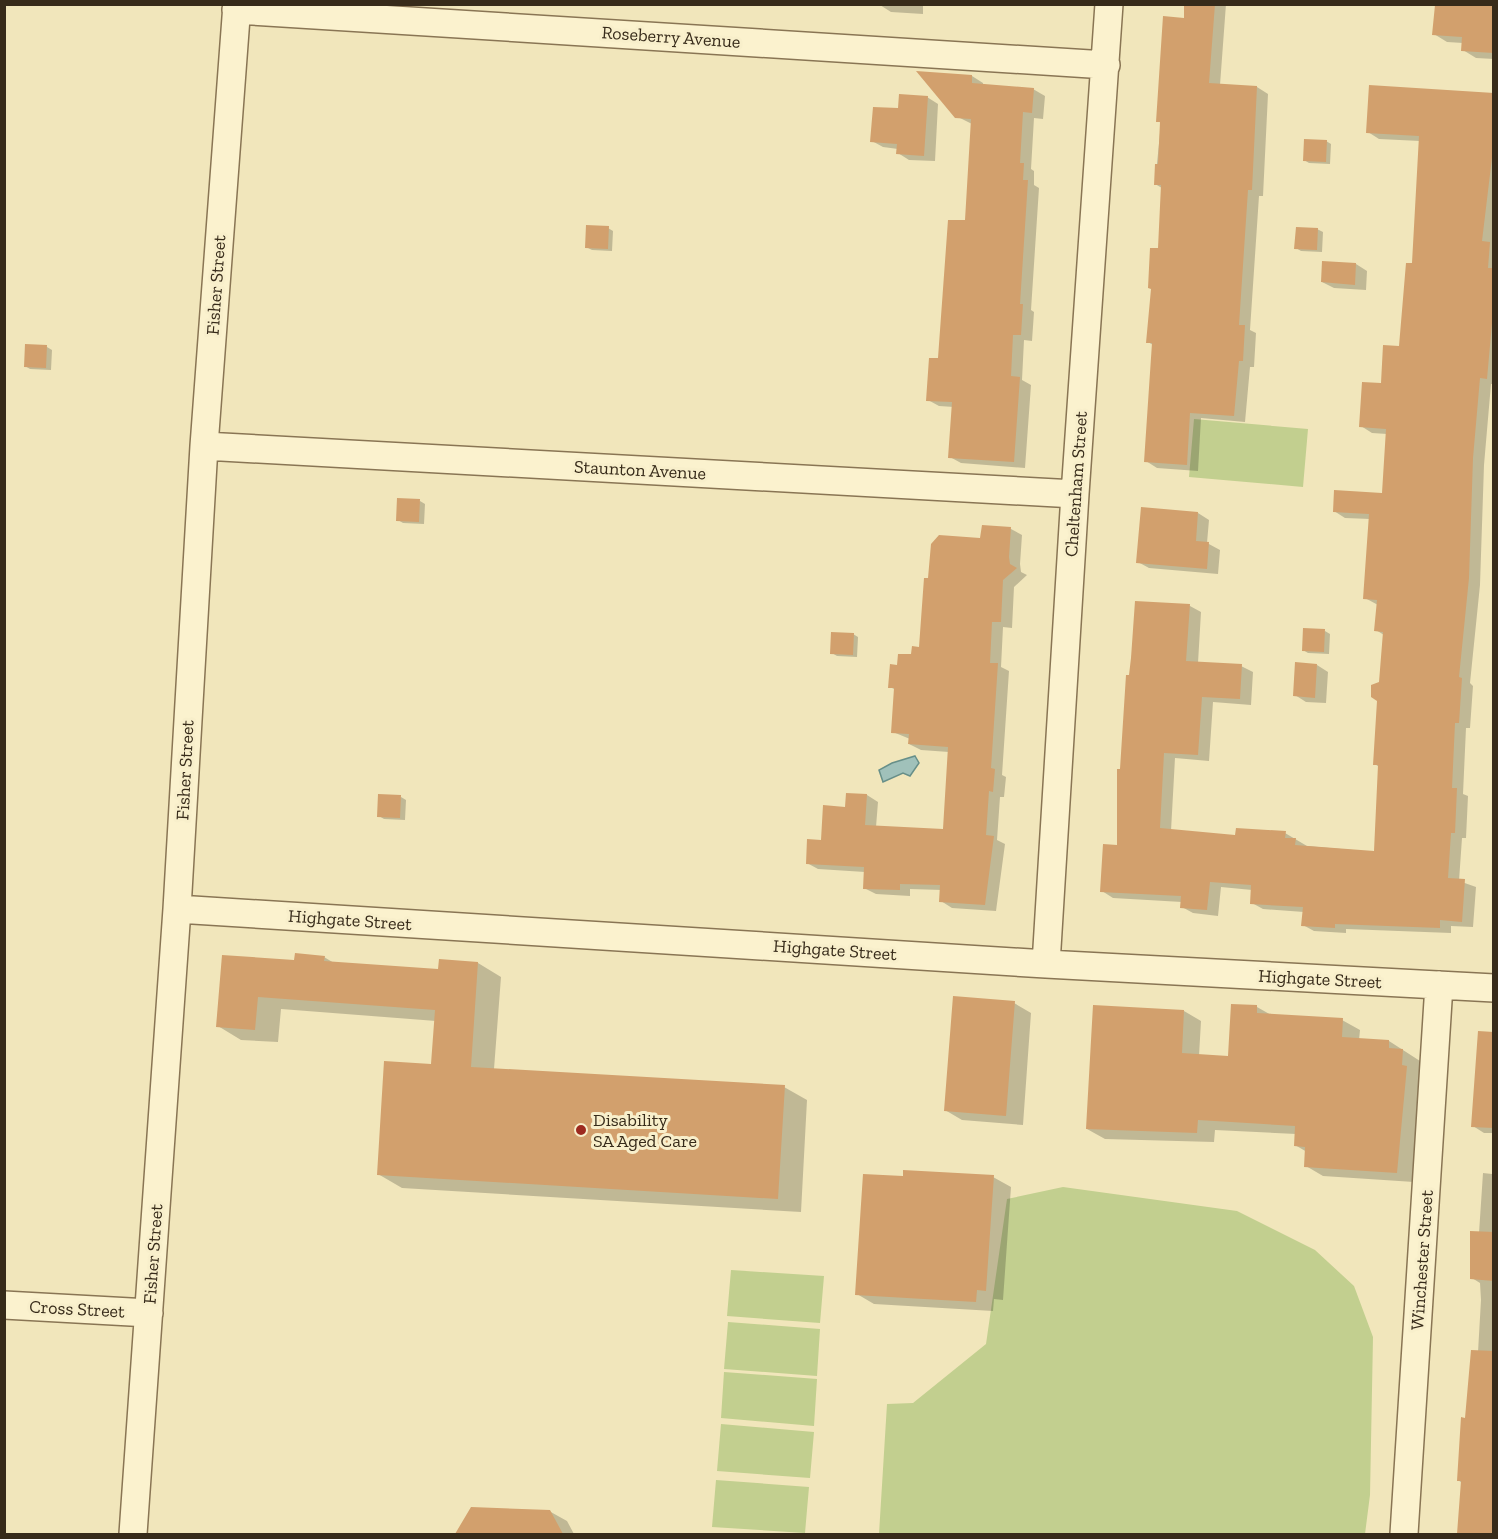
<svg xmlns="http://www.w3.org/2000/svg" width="1498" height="1539" viewBox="0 0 1498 1539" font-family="'Zilla Slab',serif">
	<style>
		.green { fill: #c2cf8f }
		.water { fill: #a0c1ba; stroke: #678f89; stroke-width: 1.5 }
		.shadow { fill: #0003 }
		.building { fill: #d2a06d }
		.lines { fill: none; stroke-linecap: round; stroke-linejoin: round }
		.minor-casing { stroke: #897554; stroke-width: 30 }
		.minor { stroke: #fbf2ce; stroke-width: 27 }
		.poi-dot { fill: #9d2a1f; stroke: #f8efcb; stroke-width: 2 }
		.labels { text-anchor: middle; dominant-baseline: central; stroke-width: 6; stroke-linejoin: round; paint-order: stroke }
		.street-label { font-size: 18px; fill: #372b1a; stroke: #f8efcb }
		.poi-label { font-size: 18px; fill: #372b1a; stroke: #f8efcb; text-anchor: start }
	</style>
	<rect width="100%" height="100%" fill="#f1e6bb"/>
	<path class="green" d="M1194,419l114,10 -5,58 -114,-10z
		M1063,1187l174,24 78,39 39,36 19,51 -3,158 -5,39h-486l8,-130 26,-1 73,-59 21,-145z
		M731,1270l93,6 -4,47 -93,-7z
		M728,1322l92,7 -3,47 -93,-7z
		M724,1372l93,7 -3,47 -93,-8z
		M721,1424l93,8 -4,46 -93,-7z
		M716,1480l93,7 -4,46 -93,-6z"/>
	<path class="water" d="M915,756l4,7 -9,13 -7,-3 -20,9 -4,-12 13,-7z"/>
	<path class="shadow" d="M923,4v10l-32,-2 -11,-7z
		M1186,4h40l-6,81 37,2 11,7 -5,102h-4l-9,134 6,3 -2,34h-4l-5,55 -44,-4 -3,53 -41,-3 -11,-7 7,-116 -5,-3 11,-92 3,-62 -7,-4 6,-61 -3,-2 27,-102z
		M1441,4h53v55l-18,-1 -13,-8v-7l-16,-1 -13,-8z
		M972,76l11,7v2l50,4 12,7 -2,23 -9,-1 -3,51 3,2v14l5,3 -8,122 3,2 -2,29 -8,-1 -2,40 9,5 -6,83 -64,-5 -11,-6 4,-50 -15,-1 -11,-6 11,-40 27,-138 6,-98 -16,-8z
		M1494,94v290h-3l-7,81 -4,120 -10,98 3,3 -3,42h-4l-3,66 5,2 -2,42h-4l-3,43 17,6 -3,40 -22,-1v7l-105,-4v4l-32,-2 -11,-6 1,-13 -41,-3 -11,-6v-13l-31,-3 -3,29 -25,-3 -11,-6v-5l-69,-4 -11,-7 16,-45 3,-76 16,-168 53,4 11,6 -3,51 43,3 12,6 -2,33 -38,-3 -4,59 -34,-3 -4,73 66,6 48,-4 22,13 68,6 4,-85 -4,-3 9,-129 -8,-5 2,-25 -13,-7 5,-79 -25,-1 -11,-7 49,-16 4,-61 -15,-1 -11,-7 39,-78 13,-83 7,-124 -41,-2 -11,-7z
		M927,97l11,7 -3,57 -26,-1 -11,-7v-4l-15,-2 -11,-6 27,-31z
		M1326,141l5,3 -1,20 -21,-1 -5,-3z
		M608,228l5,3 -1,20 -20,-1 -6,-3z
		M1317,229l6,3 -1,20 -21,-1 -5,-3z
		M1356,264l11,7 -1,19 -32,-2 -12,-6z
		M27,346l20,1 5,3 -1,20 -21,-1 -5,-3z
		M420,501l5,3 -1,20 -21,-1 -5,-3z
		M1198,513l11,7 -2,23 13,7 -2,24 -69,-6 -11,-6z
		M983,526l28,3 11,6 -2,29 1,8 6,3 -13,12 -2,41 -9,-1 -2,40 8,4 -7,104 4,2 -2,20h-4l-3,43 8,4 -9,67 -44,-3 -11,-7 1,-11 -32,-1v7l-34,-2 -12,-6 1,-16 -47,-3 -11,-6 40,-54 1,-15 19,1 11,7 -2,25 68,4 5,-79 -28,-2 -12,-6 1,-5 -17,-7 3,-42 -6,-3 9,-20 21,-19 10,-68 52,-40z
		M1325,631l5,3 -1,20 -21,-1 -5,-3z
		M853,634l5,3 -1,20 -20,-1 -5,-3z
		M1317,665l11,7 -2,31 -20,-1 -11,-7z
		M401,797l5,3 -1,20 -21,-1 -5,-3z
		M324,957l10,6 106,7v-9l38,2 23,14 -7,92 290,18 23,13 -6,112 -399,-24 -24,-14 55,-108 3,-45 -155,-12 -3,33 -37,-2 -23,-14 78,-64z
		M1014,1003l17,10 -8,112 -61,-5 -17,-10z
		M1257,1007l16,9 69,4 18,10 -1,10 30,1 31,20 -1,14 5,2 -10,105 -91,-6 -17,-10 1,-14 -12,-7 1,-11 -81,-4 -1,12 -109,-3 -18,-10 97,-118 17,10 -2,35 30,1z
		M1494,1042v91h-10l-11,-7z
		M1494,1134v400h-35l3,-51 -4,-3 20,-128 3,-52 -1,-17 -8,-5 7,-45 4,-60 9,1z
		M993,1177l18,10 -8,113 -9,-1 -1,12 -119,-7 -17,-10z
		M549,1511l18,10 7,13h-117z"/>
	<path class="building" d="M1184,4h31l-6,79 48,3 -5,104h-4l-9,135h6l-2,36h-4l-5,55 -44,-3 -3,52 -43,-3 8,-119h-6l5,-54 -3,-1 2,-40h8l3,-63h-7l1,-21h3l2,-42h-4l7,-106 21,2z
		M1494,4v49l-33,-2 1,-14 -30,-2 3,-30z
		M916,71l56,4v8l62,5 -2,25 -9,-1 -3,51h4l-1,17h5l-8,124h3l-2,31h-8l-2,41 9,1 -6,85 -66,-4 4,-56 -26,-1 3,-43h9l10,-138h17l6,-101 -16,-1z
		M1369,85l125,8v48l-12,100 8,1 -2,26h6l-2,55 -5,56 -7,-1 -7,80 -4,120 -10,99 3,1 -3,45h-4l-3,65h5l-2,45h-4l-3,45 17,1 -3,43 -22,-2v8l-105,-4v4l-34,-2 2,-19 -53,-3 1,-19 -41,-3 -3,28 -27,-2 1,-12 -81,-4 3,-48 14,1v-76h3l6,-94h3l2,-17 4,-57 55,3 -4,57 56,3 -2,35 -38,-2 -4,58 -34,-2 -4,75 75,7 1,-7 50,3 -1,7h11l-1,7 79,6 4,-86h-5l4,-64 -6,-4v-12l8,-3 4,-50 -9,-1 3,-31 -14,-1 6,-85 -36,-2 1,-22 48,3 4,-64 -27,-2 3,-45 19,1 2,-38 16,1 7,-83h6l7,-127 -53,-3z
		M899,94l29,2 -4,60 -28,-2 1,-10 -27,-2 3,-35 25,1z
		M1304,139l23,1 -1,22 -23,-1z
		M586,225l23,1 -1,23 -23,-1z
		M1296,227l22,1 -1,22 -23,-1z
		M1322,261l34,2 -1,22 -34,-3z
		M25,344l22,1 -1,23 -22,-1z
		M397,498l23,1 -1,23 -23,-1z
		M1141,507l57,5 -2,29 13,1 -2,27 -71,-6z
		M982,525l29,2 -2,30 1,7 7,4 -14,12 -2,42h-9l-2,41h8l-7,105 4,1 -2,23 -4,-1 -3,44 8,1 -9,69 -46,-3 1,-17 -40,-1v6l-37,-1 1,-22 -58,-3 1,-25 14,1 2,-35 22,2 1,-14 21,1 -2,31 78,4 5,-82 -40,-3 1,-10 -18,-1 3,-45h-6l2,-24 7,1 1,-11h13l1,-8 7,1 5,-69h4l3,-34 8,-9 41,3z
		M1303,628l22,1 -1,23 -22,-1z
		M831,632l23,1 -1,22 -23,-1z
		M1295,662l22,2 -2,34 -22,-2z
		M378,794l23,1 -1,23 -23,-1z
		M295,953l30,3 -1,5 114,8 1,-10 39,3 -7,105 314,18 -7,114 -401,-24 7,-114 47,3 4,-54 -177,-13 -3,33 -39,-3 6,-72 72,5z
		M953,996l62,5 -9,115 -62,-5z
		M1231,1004l26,1v8l86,5 -1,19 47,3v8l14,1 -1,16 5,1 -10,107 -93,-6 1,-20 -11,-1 1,-20 -97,-6 -1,13 -111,-4 7,-124 91,5 -2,43 46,3z
		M1478,1031l16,1v96l-23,-1z
		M903,1170l91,5 -8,116 -9,-1 -1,12 -121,-7 8,-121 40,2z
		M1470,1231l24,1v49l-24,-2z
		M1471,1350l23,1v183h-37l4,-53h-4l4,-64 4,1z
		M471,1507l79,3 13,24h-108z"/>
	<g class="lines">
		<g class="minor-casing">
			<path id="minor" d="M236,10l870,55
				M204,446l871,48
				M177,909l869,55 448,24
				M1046,964l29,-470 34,-490
				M4,1305l145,8
				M133,1534l44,-625 27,-463 33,-442
				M1404,1534l35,-549"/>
		</g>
		<use href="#minor" class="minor"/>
	</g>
	<circle class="poi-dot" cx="581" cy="1130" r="6"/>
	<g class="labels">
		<g class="street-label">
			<text transform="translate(671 37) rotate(4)">Roseberry Avenue</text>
			<text transform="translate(216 285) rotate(-86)">Fisher Street</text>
			<text transform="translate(640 470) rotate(3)">Staunton Avenue</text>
			<text transform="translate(1076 484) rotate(-86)">Cheltenham Street</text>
			<text transform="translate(185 770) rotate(-87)">Fisher Street</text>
			<text transform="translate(350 920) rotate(4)">Highgate Street</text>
			<text transform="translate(835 950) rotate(4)">Highgate Street</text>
			<text transform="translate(1320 979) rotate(3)">Highgate Street</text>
			<text transform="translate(153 1254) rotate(-86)">Fisher Street</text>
			<text transform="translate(1422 1260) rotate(-86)">Winchester Street</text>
			<text transform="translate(77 1309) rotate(3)">Cross Street</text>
		</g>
		<g class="poi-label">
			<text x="593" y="1120">Disability<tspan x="593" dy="21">SA Aged Care</tspan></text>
		</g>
	</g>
	<rect width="1498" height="1539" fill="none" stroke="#372b1a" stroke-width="12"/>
</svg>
